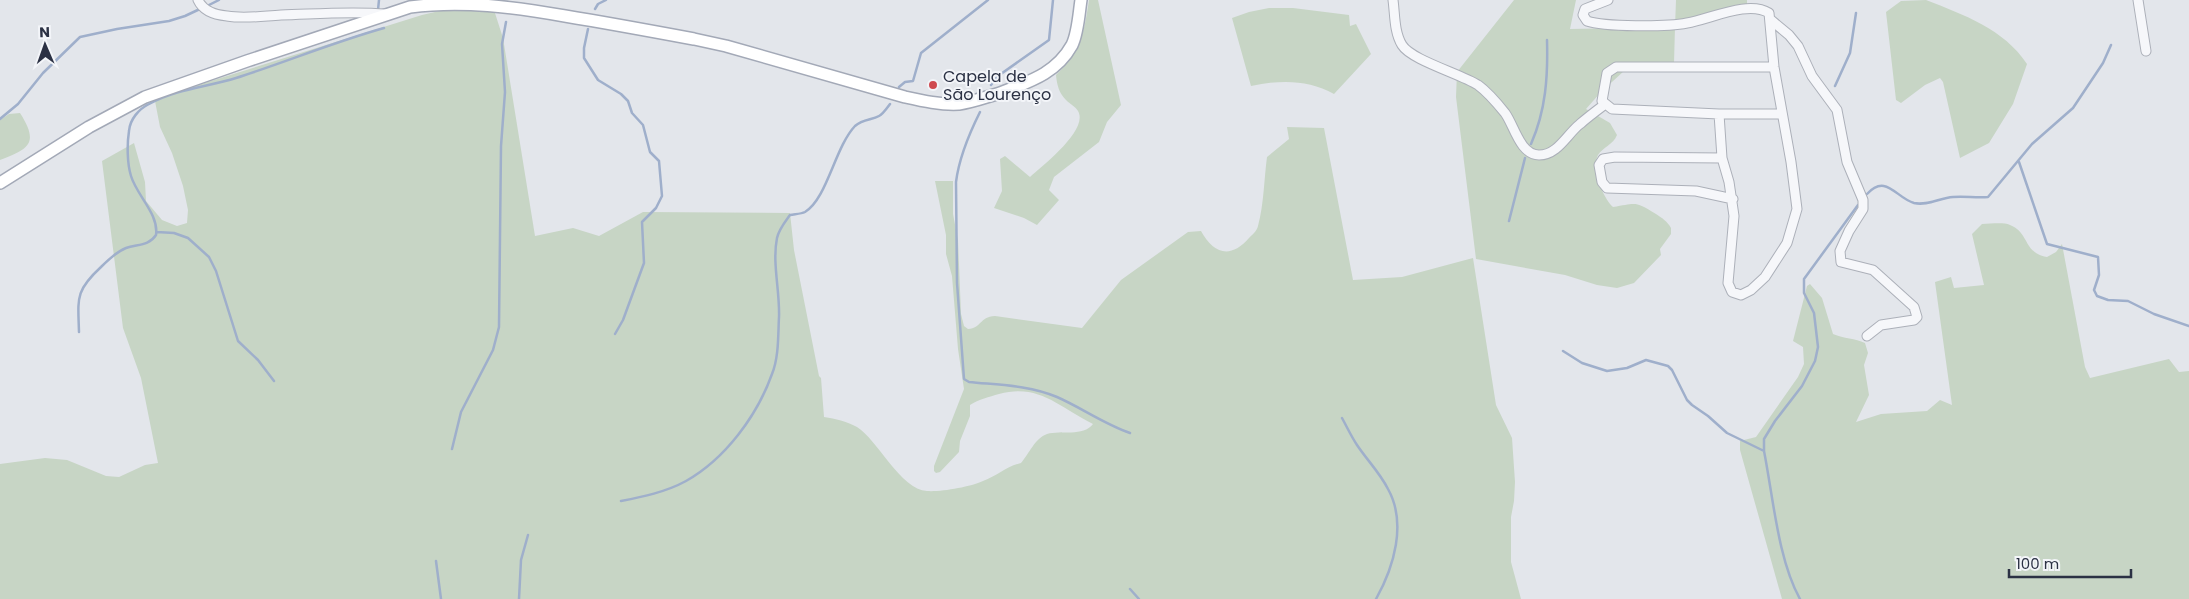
<svg xmlns="http://www.w3.org/2000/svg" width="2189" height="599" viewBox="0 0 2189 599" font-family="Poppins,sans-serif">
	<style>
		.green { fill: #c7d5c5 }
		.lines { fill: none; stroke-linecap: round; stroke-linejoin: round }
		.stream { stroke: #9fafcb; stroke-width: 2.5 }
		.minor-casing { stroke: #acb0b9; stroke-width: 11 }
		.major-casing { stroke: #a3a9b7; stroke-width: 14 }
		.minor { stroke: #f6f7fa; stroke-width: 9 }
		.major { stroke: #fff; stroke-width: 11 }
		.poi-dot { fill: #cf4a50; stroke: #f3f5f9; stroke-width: 2 }
		.labels { text-anchor: middle; dominant-baseline: central; stroke-width: 4; stroke-linejoin: round; paint-order: stroke }
		.poi-label { font-size: 16px; fill: #2b3144; stroke: #f3f5f9; text-anchor: start }
	</style>
	<rect width="100%" height="100%" fill="#e3e6eb"/>
	<path class="green" d="M1089,0h9l23,105 -14,17 -8,20 -45,35 -5,13 10,10 -22,25 -13,-7 -30,-10 8,-17 -2,-32 5,-3 25,21c13,-12 59,-47 48,-66 -3,-5 -8,-7 -12,-11 -7,-7 -9,-15 -10,-25 25,-24 28,-42 33,-75z
		M1514,0h62l-6,29 105,-2 1,-27h71v6l-72,21 -1,36 -50,8 -23,21 -15,17 24,14 7,12c-4,10 -14,12 -19,20 -7,13 5,43 15,52 24,-4 22,-6 43,7 6,4 11,7 15,14v6l-11,15 1,6 -27,28 -17,5 -20,-3 -32,-10 -89,-16 -20,-162 1,-25z
		M1926,0c38,15 78,29 101,64l-14,40 -24,39 -29,15 -17,-76 -3,-4 -15,7 -24,18 -5,-3 -10,-88 15,-11z
		M1269,8h24l56,7 1,11 6,-2 15,30 -37,40c-26,-15 -55,-14 -83,-8l-19,-68 17,-6z
		M448,9l46,1 9,28 32,198 38,-8 26,8 44,-24 147,1 4,37 25,126 2,2 3,39c12,2 22,4 33,10 20,12 44,63 70,64 14,1 43,-4 56,-10 14,-5 24,-15 38,-18 8,-9 14,-25 26,-29 14,-4 36,3 46,-10 -34,-17 -54,-41 -94,-30 -10,3 -20,5 -29,11v11l-10,25 -1,11 -19,20 -4,1 -2,-2v-5l30,-77 -6,-40 -6,-73 -6,-22v-19l-11,-54h18v33l5,26 3,74 3,12 4,3c14,-1 11,-12 27,-13l87,12 39,-48 67,-48 13,-1c12,22 29,29 48,7 3,-3 8,-7 9,-12 6,-22 6,-47 9,-69l22,-18 -2,-12 37,1 29,152 49,-3 71,-19 23,147 16,33 3,44 -1,19 -3,16v45l10,37h-1521v-135l45,-6 22,2 39,16 13,1 26,-12 13,-2 -17,-85 -18,-50 -21,-167 32,-18 11,39 1,19 16,19 15,6 10,-3 1,-13 -5,-24 -11,-33 -12,-26 -5,-26 24,-10 243,-76z
		M20,113c20,31 8,36 -20,47v-40l9,-6z
		M1982,224c9,0 21,-2 28,1 20,8 13,28 37,32l9,-5 6,-8 23,123 5,11 79,-19 10,13 10,-1v228h-407l-42,-149v-9l16,-4 42,-60 6,-13 -1,-17 -10,-6 14,-55 3,-2 12,14 11,36c11,5 22,4 32,9l3,10 -4,12 5,30 -13,27 25,-8 46,-3 13,-11 12,5 -17,-123 16,-5 3,11 30,-3 -12,-51z"/>
	<g class="lines">
		<path class="stream" d="M207,6l12,-6
			M595,9l3,-5 8,-4
			M378,10l1,-10
			M588,29l-4,19v10l14,22 23,14 7,7 4,12 11,12 7,27 9,9 3,35 -6,12 -14,14 2,41 -21,57 -8,14
			M991,85l7,-9 51,-36 4,-40
			M1835,86l15,-33 6,-40
			M899,87l6,-5 8,-1 8,-28 67,-53
			M980,112c-11,22 -21,46 -24,70l1,101 7,96 5,3c29,3 60,3 88,15 25,11 47,27 73,36
			M0,119l18,-15 25,-31 37,-36 37,-8 52,-8 16,-5 17,-8
			M1531,144c15,-34 17,-68 16,-104
			M2019,162l28,82 51,13 1,18 -5,15 3,6 11,4 20,1 26,13 35,12
			M1867,194c19,-21 29,4 47,9 13,3 26,-5 39,-6 12,-1 23,1 35,0l44,-53 41,-36 30,-45 8,-18
			M1509,221l16,-63
			M157,232l17,1 14,5 21,19 7,14 22,70 20,19 16,21
			M79,332c-1,-34 -4,-41 22,-65 7,-7 15,-15 25,-19 11,-4 23,-2 30,-13 3,-21 -19,-39 -25,-59 -4,-13 -4,-32 -2,-45 1,-12 10,-22 20,-27 27,-15 58,-17 87,-26 50,-16 98,-36 148,-50
			M1563,351l19,12 25,8 20,-3 19,-8 22,6 4,4 15,30 5,5 16,11 19,17 37,18
			M1342,418c5,9 9,18 15,27 10,15 23,28 31,44 19,34 6,78 -12,110
			M452,449l9,-37 32,-62 6,-23 2,-181 4,-54 -3,-48 4,-22
			M621,501c21,-4 45,-9 65,-20 39,-22 71,-65 86,-107 7,-17 6,-39 7,-57 1,-26 -7,-54 -2,-79 2,-9 8,-16 13,-23 5,-1 11,-1 15,-3 22,-13 30,-65 50,-86 8,-7 17,-6 24,-10 4,-2 8,-8 11,-12
			M436,561l5,38
			M1130,589l9,10
			M519,599l2,-39 7,-25
			M1800,599c-22,-39 -27,-103 -36,-148v-12l11,-18 27,-35 13,-25 3,-14 -4,-34 -10,-20v-14l54,-74"/>
		<g class="minor-casing">
			<path id="minor" d="M198,0c5,11 17,15 29,16 18,3 36,0 54,-1 35,-1 70,-4 105,-1
				M1393,0c2,14 1,32 9,45 9,15 59,29 76,40 11,8 19,18 27,28 9,12 15,42 34,42 19,0 28,-21 41,-31 8,-7 16,-13 24,-19
				M1608,0l-23,9 -2,6 4,6c17,6 80,6 100,2 24,-4 61,-23 82,-10l5,54 17,95 6,47 -10,34 -22,34 -14,13 -10,5 -9,-3 -4,-9 6,-67 -5,-34 -7,-24 -3,-44
				M2138,0l8,51
				M1771,20l18,15 9,11 14,30 25,34 10,52 16,38v9l-14,22 -9,20 1,11 32,8 41,37 3,10 -3,3 -33,5 -14,11
				M1774,67h-158l-9,6 -5,28 10,8 107,5h63
				M1722,158l-107,-1 -12,2 -4,6 3,17 5,6 89,3 37,8"/>
		</g>
		<g class="major-casing">
			<path id="major" d="M0,183l89,-56 56,-30 102,-36 163,-54c53,-7 103,0 155,9 43,7 86,15 129,23l32,7 179,51c18,4 36,8 54,7 14,-2 27,-7 41,-11 28,-11 56,-19 72,-48 6,-12 7,-32 9,-45"/>
		</g>
		<use href="#minor" class="minor"/>
		<use href="#major" class="major"/>
	</g>
	<circle class="poi-dot" cx="933" cy="85" r="5"/>
	<g class="labels">
		<g class="poi-label">
			<text x="943" y="76">Capela de<tspan x="943" dy="18">São Lourenço</tspan></text>
		</g>
	</g>
	<g transform="translate(45 45) rotate(358)" stroke="#f3f5f9" stroke-width="4" paint-order="stroke">
	<path d="M0-4L9 19L0 12L-9 19Z" fill="#2b3144"/>
	<text y="-8" font-size="14" font-weight="bold" text-anchor="middle" fill="#2b3144">N</text>
	</g>
	<path d="M2009 569v8h122v-8" fill="none" stroke="#2b3144" stroke-width="2.5"/>
	<text x="2016" y="569" font-size="15" fill="#2b3144" stroke="#f3f5f9" stroke-width="4" paint-order="stroke">100 m</text>
</svg>
